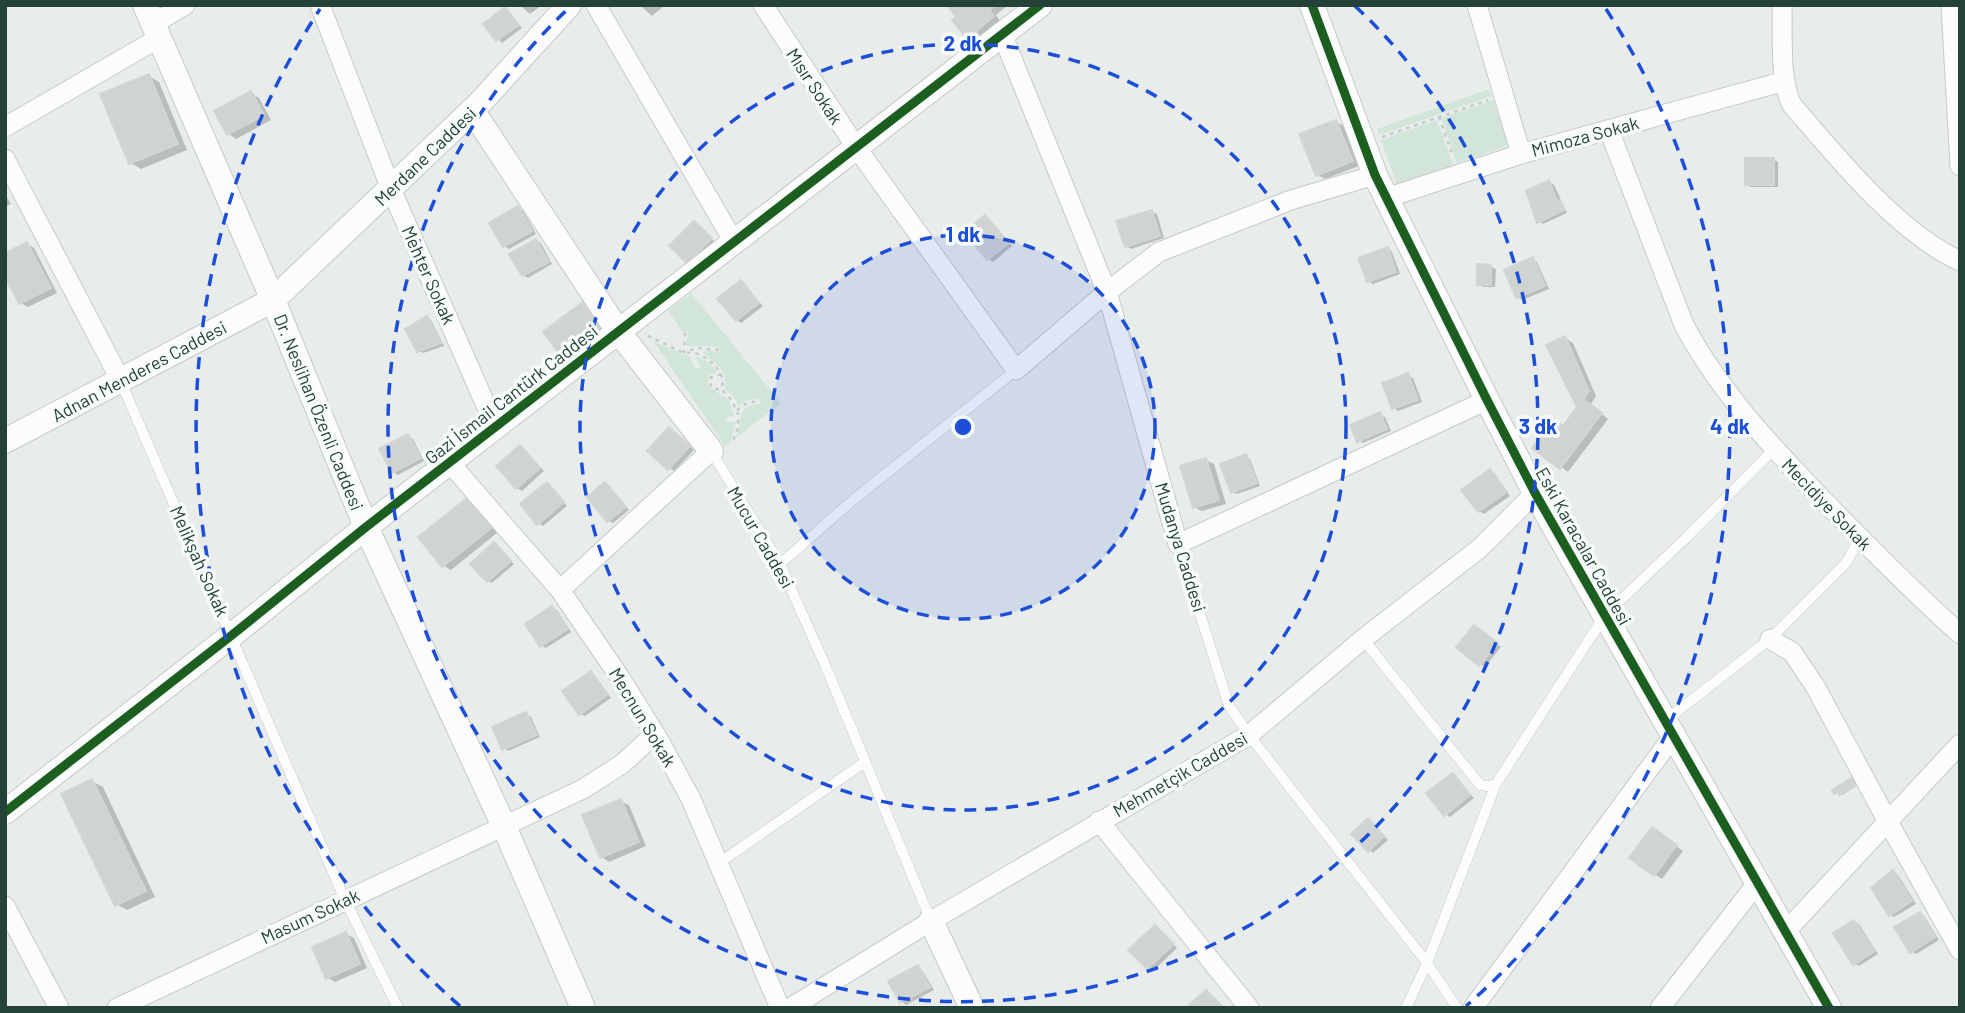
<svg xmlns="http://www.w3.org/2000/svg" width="1965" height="1013" viewBox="0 0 1965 1013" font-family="Barlow,sans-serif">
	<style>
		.green { fill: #d1e6d8 }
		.shadow { fill: #0003 }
		.building { fill: #cfd4d2; stroke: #d1d6d4; stroke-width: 2 }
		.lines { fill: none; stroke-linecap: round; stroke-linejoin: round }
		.service-casing { stroke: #c5cac8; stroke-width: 11 }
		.minor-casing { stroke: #c5cac8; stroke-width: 21 }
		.tertiary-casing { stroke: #c5cac8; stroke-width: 26 }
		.path { stroke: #c3ccca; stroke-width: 2.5; stroke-dasharray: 3.5 5; stroke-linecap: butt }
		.service { stroke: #fcfcfc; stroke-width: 10 }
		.minor { stroke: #fcfcfc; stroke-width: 19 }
		.tertiary { stroke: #fcfcfc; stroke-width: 24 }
		.cycleway-casing { stroke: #f7fbf9; stroke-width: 13 }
		.cycleway { stroke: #1b5e20; stroke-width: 9 }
		.ring { fill: none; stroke: #1d4ed8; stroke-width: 3.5; stroke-dasharray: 12 9 }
		.labels { text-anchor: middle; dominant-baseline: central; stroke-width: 7; stroke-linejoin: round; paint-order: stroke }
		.street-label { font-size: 18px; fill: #24423a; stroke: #f7fbf9 }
		.centre { fill: #1d4ed8; stroke: #f7fbf9; stroke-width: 3.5 }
		.ring-label { font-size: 21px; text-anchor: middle; font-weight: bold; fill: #1d4ed8; stroke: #f7fbf9; stroke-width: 7; stroke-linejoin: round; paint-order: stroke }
	</style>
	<rect width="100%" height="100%" fill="#e8edeb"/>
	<path class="green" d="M1489,89l3,7 -113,39 -2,-6z
		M1493,100l16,45 -52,18 -16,-45z
		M1437,120l16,45 -56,20 -16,-45z
		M691,293l90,110 -45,35c6,-17 0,-33 24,-34v-5l-13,1 -8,6 -7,-11 -7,-5c2,-24 -9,-24 -23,-38l8,-2 10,3 1,-4 -10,-3h-25l2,-14h-5l-15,-21z
		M654,342l35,14 7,13 5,-2 -6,-10c9,1 18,8 22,15l-9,4v10l21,14 5,16 -7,1 -1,5h10l-5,20 -6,4z"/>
	<path class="shadow" d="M520,5h22l-12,9z
		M640,5h25l-13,11z
		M949,5h56l1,2 -10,8 4,6 -24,21 -8,-5 -10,-20z
		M505,9l17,19 -20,15 -17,-19z
		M149,76l10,6 28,68 -46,19 -10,-6z
		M251,93l8,5 12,22 -35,19 -7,-5 -12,-22z
		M1336,122l8,4 15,40 -34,13 -8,-4z
		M1774,160l4,2v25h-27l-5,-3z
		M1549,182l5,3 13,28 -24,11 -4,-3z
		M5,194l6,10 -6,3z
		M518,208l5,3 13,23 -27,15 -5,-3z
		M1152,212l5,2 7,24 -33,11 -5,-3z
		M986,217l26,29 -19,16 -5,-3z
		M694,223l21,19 -23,22 -4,-2z
		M536,241l5,2 11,21 -24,14 -5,-3z
		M27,244l7,4 23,45 -29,14 -7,-4z
		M1388,249l4,3 8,22 -27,10 -4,-3z
		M1533,259l4,3 12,27 -27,11 -4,-3z
		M1491,267l5,2 -1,18h-12l-5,-3z
		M741,282l22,24 -22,17 -4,-3z
		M583,304l8,5 16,22 -38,28 -7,-5z
		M427,318l4,2 13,26 -21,7 -5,-3z
		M1565,338l8,5 23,53 -6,9 18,14 -40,53 -7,-5 18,-60 -31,-61z
		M1408,375l5,3 9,24 -24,9 -4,-3z
		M1380,414l5,3 6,14 -28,12 -5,-3z
		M674,432l20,18 -20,21 -5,-3z
		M408,436l5,3 11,22 -26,14 -5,-3z
		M520,447l24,24 -22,20 -5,-3z
		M1246,456l4,3 10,27 -23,8 -5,-2z
		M1206,460l8,4 12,40 -24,7 -8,-4z
		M1490,471l5,3 15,22 -26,18 -5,-3z
		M547,484l20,22 -24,20 -5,-3z
		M605,484l24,26 -16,13 -5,-2z
		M467,501l7,4 23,28 -46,37 -7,-4 -23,-28z
		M494,544l20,20 -22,19 -4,-2z
		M552,608l5,2 14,22 -25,16 -4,-2z
		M1479,630l22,17 -16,20 -27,-20z
		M591,673l4,3 16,22 -26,18 -5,-3z
		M526,714l5,3 9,20 -32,14 -4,-3z
		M1453,775l21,23 -24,19 -5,-3z
		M1853,779l5,6 -16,10 -2,-3 -5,1z
		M92,781l11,6 52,110 -28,13 -11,-6z
		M621,801l8,4 17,41 -37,16 -7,-5z
		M1368,820l20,20 -15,13 -4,-3z
		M1660,834l23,17 -21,28 -31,-21z
		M1893,872l5,3 18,29 -22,13 -4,-2z
		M1920,914l4,2 15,24 -23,14 -5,-3z
		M1854,922l5,2 19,30 -19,12 -5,-3z
		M1155,927l22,21 -24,23 -22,-21z
		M346,934l8,4 13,30 -32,14 -8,-5z
		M918,967l4,3 12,20 -28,15 -4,-3z
		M1207,992l7,5 10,11h-35z"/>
	<path class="building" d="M947,5h48l-6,5 5,6 -27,23 -15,-19 4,-3z
		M505,7l14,18 -23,16 -13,-17z
		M149,74l29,70 -49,20 -29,-70z
		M251,91l13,24 -37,20 -13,-24z
		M1336,120l17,41 -37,15 -17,-42z
		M1745,158h29v27h-29z
		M1549,180l8,21 3,-1 4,10 -27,13 -11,-32z
		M518,206l14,25 -29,16 -14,-24z
		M1152,210l8,26 -35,11 -9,-26z
		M985,215l24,28 -22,17 -23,-28z
		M694,221l18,17 -25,25 -18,-17z
		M536,239l13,23 -27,14 -13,-22z
		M27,242l24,46 -32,16 -14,-27v-24z
		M1388,247l8,25 -29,10 -9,-24z
		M1533,257l12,29 -29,12 -12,-28z
		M1477,264l14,1v20h-14z
		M741,280l18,23 -23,18 -19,-22z
		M583,302l18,24 -40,30 -18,-24z
		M427,316l14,27 -24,9 -12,-23z
		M1565,336l24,55 -12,16 -31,-62z
		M1408,373l10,27 -26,9 -10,-26z
		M1583,399l19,14 -42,56 -28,-21 22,-29 9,7z
		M1380,412l7,17 -30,13 -7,-17z
		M669,427l21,19 -22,24 -21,-19z
		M408,434l13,24 -29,15 -13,-24z
		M520,445l20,23 -24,21 -20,-23z
		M1246,454l11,29 -26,10 -11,-29z
		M1206,458l13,42 -26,8 -13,-42z
		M1490,469l17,23 -29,20 -17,-22z
		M547,482l17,20 -27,23 -17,-21z
		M605,482l21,25 -19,15 -20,-25z
		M466,499l25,29 -49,39 -24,-30z
		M494,542l17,19 -24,21 -17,-18z
		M552,606l16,23 -28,18 -15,-23z
		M1474,625l24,18 -19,23 -23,-19z
		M591,671l16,24 -28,20 -17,-24z
		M526,712l11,23 -35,15 -10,-23z
		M1453,773l17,22 -26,21 -18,-23z
		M1853,777l5,7 -19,11 -1,-3 -4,2 -2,-4z
		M92,779l54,112 -31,15 -54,-112z
		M621,799l18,43 -39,16 -18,-43z
		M1368,818l16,18 -16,16 -17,-18z
		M1652,827l25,18 -23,31 -25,-18z
		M1893,870l19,31 -23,15 -18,-28z
		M1920,912l15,25 -25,16 -16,-26z
		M1854,920l21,31 -22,14 -20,-32z
		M1155,925l19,19 -27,25 -19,-19z
		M346,932l14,32 -34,15 -14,-32z
		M918,965l12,22 -30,16 -12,-22z
		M1206,990l16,18h-36z"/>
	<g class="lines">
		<g class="service-casing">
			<path id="service" d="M121,382l224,518 53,108
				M711,451l69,113 49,110 102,247
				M1178,544l51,162 20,29 178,228 30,45
				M780,564l73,-64 163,-130
				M1363,639l117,146 8,1 8,-2
				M1666,720l104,-81 76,-76 14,-25
				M719,863l146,-101
				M1406,1008l21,-45 69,-179 109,-169 83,-79 86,-87"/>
		</g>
		<g class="minor-casing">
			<path id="minor" d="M320,5l71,184 104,237
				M596,5l138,237
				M763,5l93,142 160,223 91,-78 52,-40 132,-52 84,-25
				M1477,5l44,149
				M1782,5c1,30 -3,74 10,100 44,51 106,128 168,156
				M1951,5l9,161
				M153,24l32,-19
				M1002,34l105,258 71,252 309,-144
				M5,127l154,-89
				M1609,130l75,195c35,66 87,121 139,175 45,46 89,91 137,134
				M5,159l116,222
				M1386,198l135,-44 264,-73
				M449,462l111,128 61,89 39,63 31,57 89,209
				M560,590l151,-139
				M1770,639l22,13 23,34 73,136 72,128
				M1099,821l150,187
				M5,906l54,102
				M1786,931l174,-187
				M117,1008l466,-219 39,-25 33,-30
				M790,1008l141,-87 318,-186 114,-96 117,-91 55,-55
				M1473,1008l201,-273
				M1660,1008l98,-126"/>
		</g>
		<g class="tertiary-casing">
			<path id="tertiary" d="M145,5l128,295 93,227 137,297 80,184
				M1312,5l63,170 112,225 48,93 294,515
				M472,110l146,221 93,120
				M5,441l268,-141 205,-195 91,-100
				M5,812l227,-177 134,-108 674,-522
				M931,921l41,87"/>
		</g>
		<path class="path" d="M1439,117l14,40
			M1382,137l106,-37
			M685,333l-1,19 14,-4 21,2
			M648,336l34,16 18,2 15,11 7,12 1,14 9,10 6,13v14l-5,13
			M721,374l-11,4 1,9 12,4
			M737,410l10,-7 12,-2"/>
		<use href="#service" class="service"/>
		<use href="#minor" class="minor"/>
		<use href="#tertiary" class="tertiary"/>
		<g class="cycleway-casing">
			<path id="cycleway" d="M1312,5l63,170 112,225 48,93 294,515
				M5,812l227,-177 134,-108 674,-522"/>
		</g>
		<use href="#cycleway" class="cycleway"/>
	</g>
	<circle cx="963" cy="427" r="192" fill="#1d4ed8" fill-opacity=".12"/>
	<g class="ring">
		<circle cx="963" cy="427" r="192"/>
		<circle cx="963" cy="427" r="383"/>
		<path d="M1355 6A575 575 0 1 1 571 6"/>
		<path d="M460 1006A767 767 0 0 1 320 9M1606 9A767 767 0 0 1 1466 1006"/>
	</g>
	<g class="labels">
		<g class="street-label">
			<text transform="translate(815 86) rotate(57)">Mısır Sokak</text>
			<text transform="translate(1585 136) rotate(-15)">Mimoza Sokak</text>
			<text transform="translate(425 156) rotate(-44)">Merdane Caddesi</text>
			<text transform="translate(429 275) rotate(66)">Mehter Sokak</text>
			<text transform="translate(139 371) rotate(-28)">Adnan Menderes Caddesi</text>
			<text transform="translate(511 394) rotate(-38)">Gazi İsmail Cantürk Caddesi</text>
			<text transform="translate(319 412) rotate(68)">Dr. Neslihan Özenli Caddesi</text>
			<text transform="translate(1827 504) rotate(46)">Mecidiye Sokak</text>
			<text transform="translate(761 537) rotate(60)">Mucur Caddesi</text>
			<text transform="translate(1584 546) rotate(61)">Eski Karacalar Caddesi</text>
			<text transform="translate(1181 547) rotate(73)">Mudanya Caddesi</text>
			<text transform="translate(200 561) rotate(66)">Melikşah Sokak</text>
			<text transform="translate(643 717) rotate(59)">Mecnun Sokak</text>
			<text transform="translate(1180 774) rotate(-30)">Mehmetçik Caddesi</text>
			<text transform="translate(310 916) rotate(-25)">Masum Sokak</text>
		</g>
	</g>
	<circle cx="963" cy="427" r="10" class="centre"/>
	<g class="ring-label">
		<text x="963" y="51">2 dk</text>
		<text x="963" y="242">1 dk</text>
		<text x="1538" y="434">3 dk</text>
		<text x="1730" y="434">4 dk</text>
	</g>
	<rect width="1965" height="1013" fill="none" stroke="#24423a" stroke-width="14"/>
</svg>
